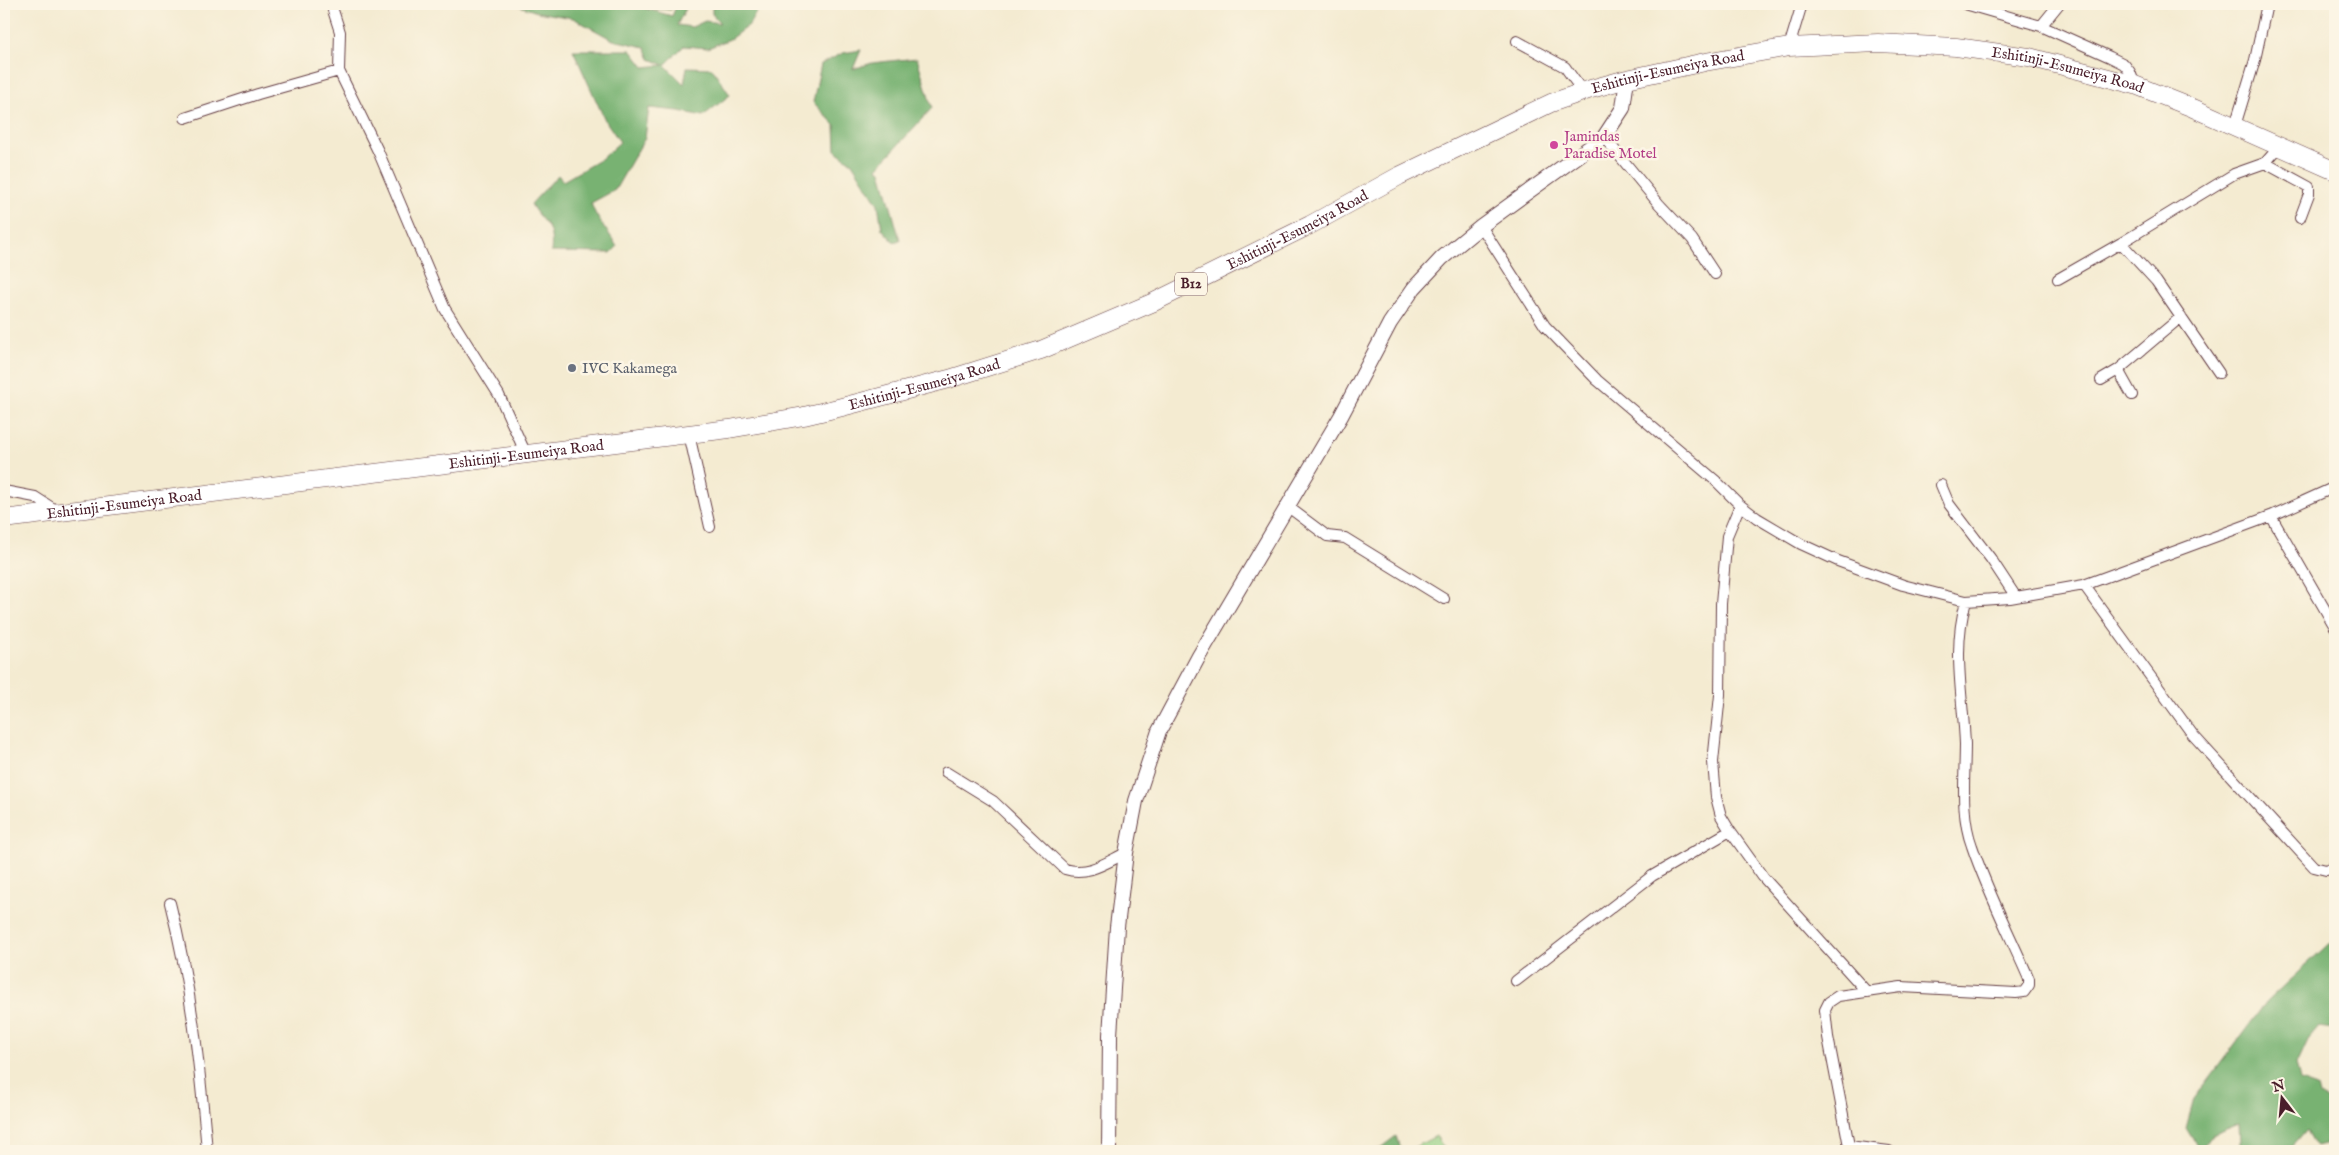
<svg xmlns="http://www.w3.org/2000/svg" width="2339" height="1155" viewBox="0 0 2339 1155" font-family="'IM FELL English',serif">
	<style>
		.green { fill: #95d085; stroke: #707858 }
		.forest { fill: #78b272; stroke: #61684e }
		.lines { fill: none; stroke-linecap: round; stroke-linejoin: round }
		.street-casing { stroke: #643e44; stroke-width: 12 }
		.secondary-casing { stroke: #643e44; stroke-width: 16 }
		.highway-casing { stroke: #643e44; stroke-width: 19 }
		.street { stroke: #fff; stroke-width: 10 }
		.secondary { stroke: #fff; stroke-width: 14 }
		.highway { stroke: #fff; stroke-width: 18 }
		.hotel-dot { fill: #d1479c; stroke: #fcf5e5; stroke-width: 2 }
		.worship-dot { fill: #6b7280; stroke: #fcf5e5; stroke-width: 2 }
		.labels { text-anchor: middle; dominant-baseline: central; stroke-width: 5; stroke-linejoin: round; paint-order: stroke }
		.shield { fill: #fcf5e5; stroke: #7f5f63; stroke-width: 1 }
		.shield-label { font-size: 14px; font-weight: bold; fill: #4a1f2b }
		.street-label { font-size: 15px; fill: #4a1f2b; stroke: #fcf5e5 }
		.hotel-label { font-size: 15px; fill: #b23c85; stroke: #fcf5e5; text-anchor: start }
		.worship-label { font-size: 15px; fill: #5b616d; stroke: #fcf5e5; text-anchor: start }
	</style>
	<rect width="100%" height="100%" fill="#fcf5e5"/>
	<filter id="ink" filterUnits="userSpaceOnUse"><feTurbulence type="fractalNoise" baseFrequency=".02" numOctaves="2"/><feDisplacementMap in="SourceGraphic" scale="10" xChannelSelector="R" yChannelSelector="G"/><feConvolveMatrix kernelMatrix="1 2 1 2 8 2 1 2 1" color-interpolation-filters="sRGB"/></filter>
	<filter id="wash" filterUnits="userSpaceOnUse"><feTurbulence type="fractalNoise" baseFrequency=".0096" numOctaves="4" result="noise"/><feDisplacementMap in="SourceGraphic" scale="20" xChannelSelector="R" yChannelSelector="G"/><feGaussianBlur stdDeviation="1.12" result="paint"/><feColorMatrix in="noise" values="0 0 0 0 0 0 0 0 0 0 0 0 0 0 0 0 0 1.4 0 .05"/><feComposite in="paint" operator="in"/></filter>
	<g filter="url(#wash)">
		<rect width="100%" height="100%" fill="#f4ebd1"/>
		<path class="green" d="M635,4h39l-3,6 -25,-2z
			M1436,1136l10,15h-39z"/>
		<path class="forest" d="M514,4h115l43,12 5,-12h11l-11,21 15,2 13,-6 15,2 -8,-9v-10h44l3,3 -10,18 -19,14 -22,9 -24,-2 -19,19 19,19 3,-17 25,1 18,27 -27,21 -24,-5 -30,-3 -4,30 -30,52 -24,13c5,17 18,28 26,44l-6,6 -60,-1c3,-30 -8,-26 -20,-48l27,-29 5,6 38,-22 19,-17 -15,-22 -32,-70h58l13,17 20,-2 -14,-6 -5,-12 -32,-7 -40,-22 -36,-6z
			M861,50l-8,19 19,-6 45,-5 15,50 -55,60 4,3 19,69 -6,2 -12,-13 -4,-25 -26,-41 -16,-12 -1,-26 -22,-23 8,-38 22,-11z
			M2335,938v89l-2,2 -15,-2 -11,13 -11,24 4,17 17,6 2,8 16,10v45l-3,-7 -16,4 -9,-17 -18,21h-44l-5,-7 -1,-20 -28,11 -11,16 -14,-23 8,-29 73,-98z
			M1396,1136l5,15h-25z"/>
	</g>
	<g filter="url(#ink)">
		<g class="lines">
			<g class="street-casing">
				<path id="street" d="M331,4l9,28 -1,39 39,80 67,158 54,86 27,59
					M1965,4l76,22 69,31 14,7 6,8 5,13
					M2041,26l18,-22
					M1517,41l48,26 18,25
					M1789,47l13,-43
					M185,118l73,-24 81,-23
					M2235,126l20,-66 12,-56
					M1604,137l55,67 33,35 23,35
					M2265,163l44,24v7l-9,24
					M1481,226l64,100 52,54 119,101 24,24 17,13 44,26 37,17 65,24 63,16 44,-3 74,-13 187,-69 64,-29
					M2121,243l35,38 63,92
					M2058,279l63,-36 113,-69 31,-11 15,-17
					M2118,370l14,25
					M2101,380l17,-10 63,-53
					M689,434l21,93
					M1941,485l8,19 42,55 25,38
					M4,491l31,6 22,14
					M1740,505l-13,31 -6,68 -1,91 -7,67 3,35 5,19 9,15 33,46 104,115
					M1287,506l40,30 18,2 99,61
					M2271,516l64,111
					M2084,585l109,150 121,132 12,3 9,-3
					M946,772l47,29 72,68c23,7 40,-6 61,-16
					M170,903c21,82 30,164 37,248
					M1516,981l136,-105 78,-45
					M1849,1146l40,5
					M1850,1151l-22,-114 -3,-27 4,-8 9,-6 63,-9 115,6 8,-1 5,-7v-6c-19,-44 -42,-88 -57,-133 -12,-32 -7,-69 -7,-102 -2,-50 -13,-93 1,-143"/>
			</g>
			<g class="secondary-casing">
				<path id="secondary" d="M1109,1151l1,-116 7,-108 9,-74 10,-52 23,-70 40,-75 142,-240 49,-93 24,-35 28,-30 39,-32 123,-89 19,-29 4,-29"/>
			</g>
			<g class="highway-casing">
				<g id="highway">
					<path id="s1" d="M4,519l725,-90 75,-13 34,-8 111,-29 92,-29 113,-48 156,-77 89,-49 152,-73 40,-14 36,-10 78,-17 84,-15 89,-4 78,4 73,10 106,28 58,23 142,63"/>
				</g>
			</g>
			<use href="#street" class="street"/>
			<use href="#secondary" class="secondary"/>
			<use href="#highway" class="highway"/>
		</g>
	</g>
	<circle class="hotel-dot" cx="1554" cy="145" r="5"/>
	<circle class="worship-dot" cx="572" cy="368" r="5"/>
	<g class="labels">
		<rect class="shield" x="1175" y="272.5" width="32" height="23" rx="4"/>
		<g class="shield-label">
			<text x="1191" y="284">B12</text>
		</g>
		<g class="street-label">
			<text stroke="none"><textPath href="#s1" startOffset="2146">Eshitinji-Esumeiya Road</textPath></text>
			<text stroke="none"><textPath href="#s1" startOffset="1741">Eshitinji-Esumeiya Road</textPath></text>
			<text stroke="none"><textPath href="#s1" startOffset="1336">Eshitinji-Esumeiya Road</textPath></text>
			<text stroke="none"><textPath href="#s1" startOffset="931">Eshitinji-Esumeiya Road</textPath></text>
			<text stroke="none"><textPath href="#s1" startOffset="526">Eshitinji-Esumeiya Road</textPath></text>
			<text stroke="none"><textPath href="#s1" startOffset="121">Eshitinji-Esumeiya Road</textPath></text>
		</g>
		<g class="hotel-label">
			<text x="1564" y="136">Jamindas<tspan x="1564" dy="17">Paradise Motel</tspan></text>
		</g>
		<g class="worship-label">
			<text x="582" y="368">IVC Kakamega</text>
		</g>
	</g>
	<rect width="2339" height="1155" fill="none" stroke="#fcf5e5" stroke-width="20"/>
	<g transform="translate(2282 1098) rotate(344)" stroke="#fcf5e5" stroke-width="4" paint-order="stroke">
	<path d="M0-4L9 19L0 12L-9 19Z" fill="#4a1f2b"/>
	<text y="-8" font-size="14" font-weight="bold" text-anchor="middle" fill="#4a1f2b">N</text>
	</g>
</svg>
